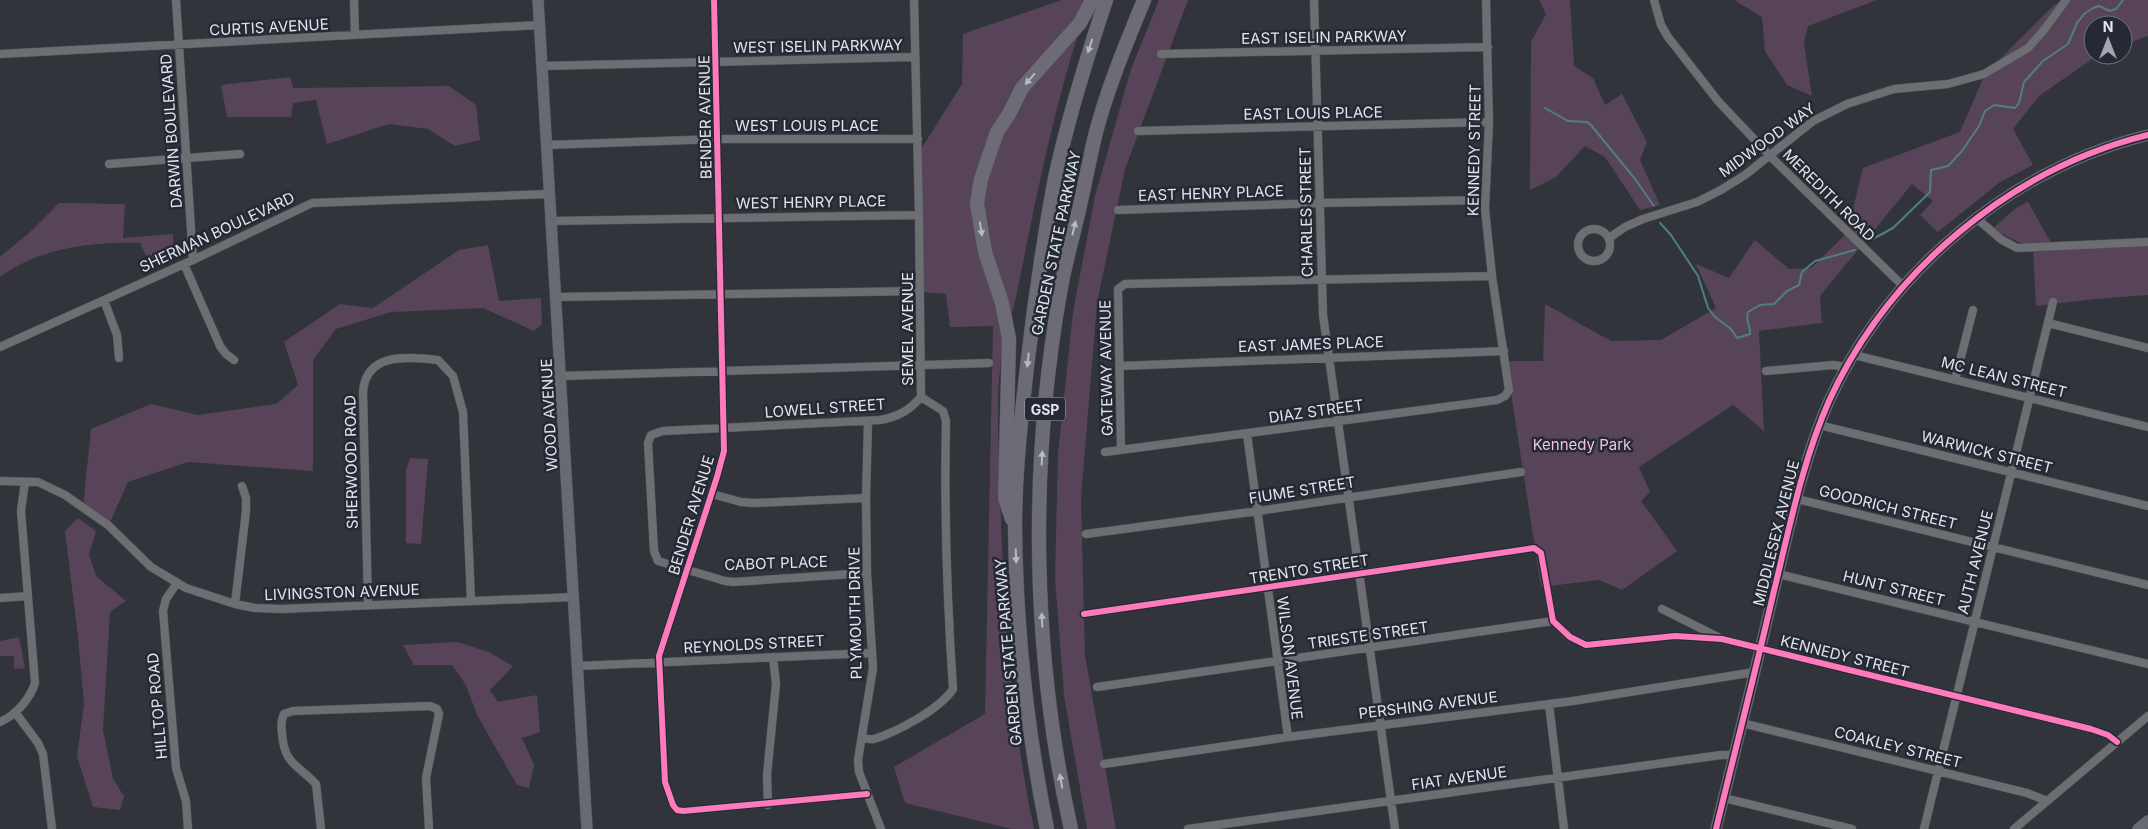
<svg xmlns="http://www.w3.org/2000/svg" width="2148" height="829" viewBox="0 0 2148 829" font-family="Inter,sans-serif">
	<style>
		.green { fill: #584458 }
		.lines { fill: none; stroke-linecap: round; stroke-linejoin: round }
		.stream { stroke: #507f83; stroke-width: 2 }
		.street-casing { stroke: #4e5156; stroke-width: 9 }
		.secondary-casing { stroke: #4e5156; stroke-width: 12 }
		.highway-casing { stroke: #4e5156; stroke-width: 15 }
		.street { stroke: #6c6e72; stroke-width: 8 }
		.secondary { stroke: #686a72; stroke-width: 11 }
		.highway { stroke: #6c6b76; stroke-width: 14 }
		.cycleway-casing { stroke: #242934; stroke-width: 9 }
		.cycleway { stroke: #fd7abc; stroke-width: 6 }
		.oneway { fill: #b7bac3 }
		.labels { text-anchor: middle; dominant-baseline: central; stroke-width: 5; stroke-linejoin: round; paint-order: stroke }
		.shield { fill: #242934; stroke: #a8acb5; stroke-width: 1 }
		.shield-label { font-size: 14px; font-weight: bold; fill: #e0e4ec }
		.street-label { font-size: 15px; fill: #e0e4ec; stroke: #242934 }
		.park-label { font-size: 15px; fill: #f3bfed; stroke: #242934 }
	</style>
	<rect width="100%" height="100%" fill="#31343b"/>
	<path class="green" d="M1062,0h28c-34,93 -52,190 -72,287 -4,22 -12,44 -16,66 -7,44 -3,91 -2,135 3,115 10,229 34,341h-22l-107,-26 -11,-36 91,-53 8,-388 -43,1 -4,-33 -23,-2 -4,-140 43,-68 1,-50z
		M1159,0h29l-63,169 -28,134 -16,196 4,157 31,173h-29l-23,-134 -9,-117 3,-125 15,-141 22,-116 36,-127z
		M1539,0h31l4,66 19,12 12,27 17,-11 25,48 -7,18 20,45 -20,5 -35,-53 -20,-11 -29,31 -26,13 1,-148 15,-28z
		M1734,0h143l-69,26 -4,17 8,53 -25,-11 -22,-34 -3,-34z
		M2062,0h86v36l-25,9v-20h-30v30h5l-59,41 -26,33 20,36 -33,17 -62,50 -18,-17 13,-14 -21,-17 -92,112 2,27 -63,8 5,100 -31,-26 -94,62 11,25 -9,9 36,50 -55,39 -23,-10 -58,7 -35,-226h37l2,-57 66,37 50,-1 55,-32 -20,-44 33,14 26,-38 34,29 22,-1 36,-35 16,-65 97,-36 25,-58 68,-68z
		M290,77l3,11 156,-2 27,19 4,35 -25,6 -27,-17 -39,-5 -62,20 -11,-44 -23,3 -2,14h-64l-6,-32z
		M2028,202l26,46 94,-4v51l-53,4 -59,7 -3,-57 -41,-20 24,-21z
		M59,203l66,1 -2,34 50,-4 1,21 -24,9 -10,-21c-47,-2 -101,5 -140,34v-20l28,-23z
		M488,245l11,56 42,-3 1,26 -8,7 -51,-23 -92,4 -55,17 -23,31v111l-125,-9 -60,20 -20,45 -25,-20 8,-78 60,-25 47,11 78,-11 22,-19 -14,-43 56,-38 33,4 86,-58z
		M410,458l18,1 -7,85 -15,-1v-73z
		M78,518l18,13 -7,24 7,21 30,25 -16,11 -7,118 10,49 11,17 -4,14 -27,-3 -16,-51 7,-52 -6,-67 -13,-106z
		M19,637l6,31 -11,1v-13h-14v-15z
		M457,642l32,10 24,14 -23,24 8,12 39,-7 3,37 -18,6 12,27 -5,23 -12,-3 -40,-70 -11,-30 -14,-20h-38l-11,-20z"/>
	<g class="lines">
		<path class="stream" d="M1545,108l23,13 19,1 4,3 44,54 19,27
			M1660,223l11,12 27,41 10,32 7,9 16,12 6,9 13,-4c1,-8 -5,-12 -2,-22l12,-7 14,-1 13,-13 12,-6 3,-13 13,-11 40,-11
			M1871,240l22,-12 37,-36 1,-22 17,-4 14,-15 17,-25 6,-15 9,-6 21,3 4,-5 5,-21 19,-21 25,-17 9,-21 7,-9 9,-6 6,-2 11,5 6,-2 7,-9"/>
		<g class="street-casing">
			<path id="street" d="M176,0l17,260
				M354,0l1,35
				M714,0l10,451 -7,26 -58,179 6,126 8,23 4,5 6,1 184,-17
				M914,0l5,215 2,182
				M1314,0l9,315 72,514
				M1654,0l7,25 7,12 50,64 51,54 134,131
				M0,54l540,-29
				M1161,54l327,-7
				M542,66l372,-9
				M1138,131l351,-9
				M547,145l171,-6h200
				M109,164l131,-10
				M1118,210l202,-7 165,-3
				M1976,218l26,22 15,8 131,-6
				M552,221l367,-6
				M1578 245a16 16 0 1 1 32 0a16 16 0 1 1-32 0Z
				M1609,238l16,-11 18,-8 54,-17 24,-12 24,-15 68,-54 34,-17 47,-15 54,-5 36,-10 44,-26 16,-18 22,-30
				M184,264l36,82 6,8 8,6
				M557,297l363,-6
				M104,300l13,35 2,23
				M2048,323l100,25
				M0,347l193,-87 119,-57 237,-9
				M1854,355l294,72
				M1120,366l384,-15
				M1766,371l67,-6 14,2
				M562,376l427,-13
				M1955,380l18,-70
				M868,421l-2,77 1,75 6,95 -15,92 1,12 22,57
				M1819,425l329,81
				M1247,434l41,303
				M1121,450l-3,-161 7,-5 367,-8
				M1105,452l392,-52 8,-4 4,-6 -1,-7 -16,-107 -7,-67 4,-87 -3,-122
				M0,481l38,1 27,13 43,30 43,42 35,21 49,16 20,4 26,1 293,-12
				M712,494l29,8 13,1 112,-5
				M1797,499l351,86
				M1086,534l172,-23 263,-39
				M867,573l-134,9 -8,-1 -67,-20 -4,-10 -6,-108 3,-8 12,-4 217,-11c17,-3 29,-9 41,-23
				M1778,574l370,90
				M177,583l-11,16 -3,12 13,157 10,33 2,28
				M0,598l28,-2
				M235,604l11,-93v-13l-4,-12
				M368,605l-5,-213c3,-40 44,-35 75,-32l15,16 10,36 8,189
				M1662,609l56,28
				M1084,614l450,-66 7,5 12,68 17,16 16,8 89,-9 47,3 369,90 17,6 9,7
				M578,666l294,-13
				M1097,687l456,-66
				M1549,704l15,125
				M15,712l23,31 5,11 9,75
				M0,722c16,-7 30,-23 35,-39l-14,-172 4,-29
				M1742,723l285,70 20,8
				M863,738c3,0 7,2 11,1 23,-7 66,-30 79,-50 -6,-89 -9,-178 -7,-268l-3,-10 -22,-14
				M1104,764l184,-27 285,-36 182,-29
				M1724,798l128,31
				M768,805l-1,-30 9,-91 -3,-27
				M321,829l-5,-45c-19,-20 -32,-20 -34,-51 -1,-7 -1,-13 2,-19l9,-3 137,-5 7,3 2,5 -13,64 3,51
				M1188,829l533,-74h13
				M1924,829l129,-527
				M2014,829l134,-113"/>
		</g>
		<g class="secondary-casing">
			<path id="secondary" d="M538,0l49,829
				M1716,829c19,-78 39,-156 57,-234 16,-65 29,-133 56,-194 59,-129 181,-232 319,-266
				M2138,829l10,-8"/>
		</g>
		<g class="highway-casing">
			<path id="highway" d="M1012,519l-7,-21 4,-159 -7,-36 -17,-51 -8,-49 4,-24 16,-47 12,-18 13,-26 58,-65 12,-23
				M1047,829c-20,-99 -31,-201 -32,-302 0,-54 6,-107 12,-160 7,-62 16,-123 27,-184 13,-62 32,-123 52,-183
				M1071,829c-39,-174 -42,-360 -11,-536 4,-26 12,-52 18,-79 6,-26 11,-52 17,-78 12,-47 31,-92 49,-136"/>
		</g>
		<use href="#street" class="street"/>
		<use href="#secondary" class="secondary"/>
		<use href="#highway" class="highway"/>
		<g class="cycleway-casing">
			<path id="cycleway" d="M714,0l10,451 -7,26 -58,179 6,126 8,23 4,5 6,1 184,-17
				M1084,614l450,-66 7,5 12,68 17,16 16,8 89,-9 47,3 369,90 17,6 9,7
				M1716,829c19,-78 39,-156 57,-234 16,-65 29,-133 56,-194 59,-129 181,-232 319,-266"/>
		</g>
		<use href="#cycleway" class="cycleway"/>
	</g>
	<defs><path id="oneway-solid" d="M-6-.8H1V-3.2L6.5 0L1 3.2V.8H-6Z" transform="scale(1.25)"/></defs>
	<g class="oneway">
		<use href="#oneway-solid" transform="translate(1090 46) rotate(108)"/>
		<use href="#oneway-solid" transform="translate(1030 79) rotate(131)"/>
		<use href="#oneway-solid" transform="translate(1074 228) rotate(-77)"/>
		<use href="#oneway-solid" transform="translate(981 229) rotate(81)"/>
		<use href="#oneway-solid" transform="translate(1028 360) rotate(96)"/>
		<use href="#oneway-solid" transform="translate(1042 458) rotate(-87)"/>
		<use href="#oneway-solid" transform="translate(1016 556) rotate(88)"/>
		<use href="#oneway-solid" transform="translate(1042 620) rotate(-93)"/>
		<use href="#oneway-solid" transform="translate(1061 781) rotate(-100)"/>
	</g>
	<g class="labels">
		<rect class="shield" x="1025" y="397.5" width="40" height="23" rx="4"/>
		<g class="shield-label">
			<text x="1045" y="409">GSP</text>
		</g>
		<g class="street-label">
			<text transform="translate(269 27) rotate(-3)">CURTIS AVENUE</text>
			<text transform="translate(1324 37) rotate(-1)">EAST ISELIN PARKWAY</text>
			<text transform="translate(818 46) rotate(-1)">WEST ISELIN PARKWAY</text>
			<text transform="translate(1313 113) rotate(-1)">EAST LOUIS PLACE</text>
			<text transform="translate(705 117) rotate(-91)">BENDER AVENUE</text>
			<text x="807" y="125">WEST LOUIS PLACE</text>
			<text transform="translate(171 131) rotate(-94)">DARWIN BOULEVARD</text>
			<text transform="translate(1767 140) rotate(-36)">MIDWOOD WAY</text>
			<text transform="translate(1474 150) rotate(-89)">KENNEDY STREET</text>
			<text transform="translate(1211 193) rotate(-2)">EAST HENRY PLACE</text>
			<text transform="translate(1829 195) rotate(45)">MEREDITH ROAD</text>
			<text transform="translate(811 202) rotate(-1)">WEST HENRY PLACE</text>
			<text transform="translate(1306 212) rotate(-91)">CHARLES STREET</text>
			<text transform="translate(217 232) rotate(-25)">SHERMAN BOULEVARD</text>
			<text transform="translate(1056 243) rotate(-78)">GARDEN STATE PARKWAY</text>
			<text transform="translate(907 329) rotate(-90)">SEMEL AVENUE</text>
			<text transform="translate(1311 344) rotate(-2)">EAST JAMES PLACE</text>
			<text transform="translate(1106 368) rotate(-91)">GATEWAY AVENUE</text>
			<text transform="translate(2004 377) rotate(14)">MC LEAN STREET</text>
			<text transform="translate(825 408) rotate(-4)">LOWELL STREET</text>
			<text transform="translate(1316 411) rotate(-8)">DIAZ STREET</text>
			<text transform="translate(549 415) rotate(-93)">WOOD AVENUE</text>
			<text transform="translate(1987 452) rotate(14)">WARWICK STREET</text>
			<text transform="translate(351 462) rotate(-91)">SHERWOOD ROAD</text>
			<text transform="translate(1302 490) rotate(-9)">FIUME STREET</text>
			<text transform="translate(1888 507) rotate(14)">GOODRICH STREET</text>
			<text transform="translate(691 515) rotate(-73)">BENDER AVENUE</text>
			<text transform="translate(1776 533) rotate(-76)">MIDDLESEX AVENUE</text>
			<text transform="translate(1975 562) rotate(-76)">AUTH AVENUE</text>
			<text transform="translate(776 563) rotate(-2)">CABOT PLACE</text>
			<text transform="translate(1309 569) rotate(-9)">TRENTO STREET</text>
			<text transform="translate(1894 588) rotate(14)">HUNT STREET</text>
			<text transform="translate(342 592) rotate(-2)">LIVINGSTON AVENUE</text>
			<text transform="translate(855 613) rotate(-91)">PLYMOUTH DRIVE</text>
			<text transform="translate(1368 635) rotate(-8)">TRIESTE STREET</text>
			<text transform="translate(754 644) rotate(-3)">REYNOLDS STREET</text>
			<text transform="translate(1008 652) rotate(-95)">GARDEN STATE PARKWAY</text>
			<text transform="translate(1845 656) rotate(14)">KENNEDY STREET</text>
			<text transform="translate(1290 658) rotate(83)">WILSON AVENUE</text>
			<text transform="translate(1428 705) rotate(-7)">PERSHING AVENUE</text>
			<text transform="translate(157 706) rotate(-95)">HILLTOP ROAD</text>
			<text transform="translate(1898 747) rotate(14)">COAKLEY STREET</text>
			<text transform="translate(1459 778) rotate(-8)">FIAT AVENUE</text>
		</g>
		<g class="park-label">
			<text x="1582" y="444">Kennedy Park</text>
		</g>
	</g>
	<g transform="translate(2108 40)"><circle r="24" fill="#242934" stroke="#6f747e"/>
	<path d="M0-4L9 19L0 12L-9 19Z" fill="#a3a6ae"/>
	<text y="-8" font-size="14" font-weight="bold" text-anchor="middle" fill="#e0e4ec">N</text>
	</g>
</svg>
